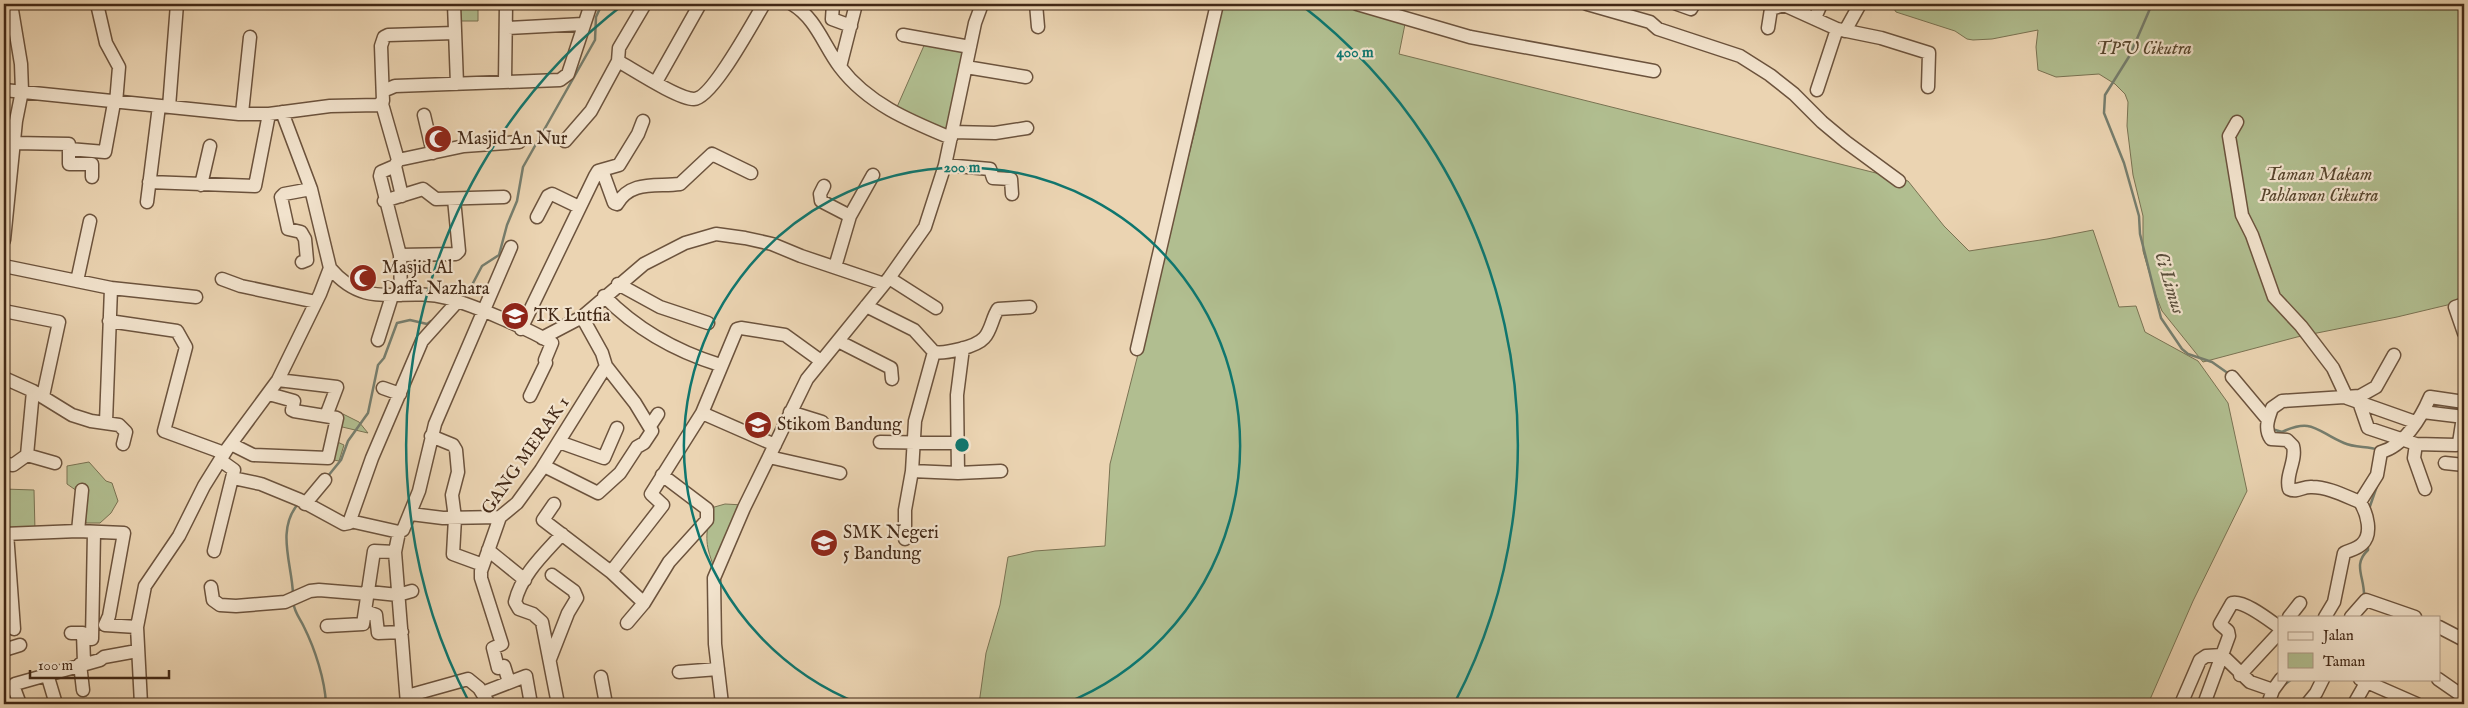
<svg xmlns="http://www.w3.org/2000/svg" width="2468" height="708" viewBox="0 0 2468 708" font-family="'IM FELL English',serif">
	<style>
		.green { fill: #b1be90; stroke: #7a7353 }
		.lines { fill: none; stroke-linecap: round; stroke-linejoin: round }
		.stream { stroke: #767e6e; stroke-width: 2.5 }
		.minor-casing { stroke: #6c533d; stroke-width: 15 }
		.minor { stroke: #f2e3cd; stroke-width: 12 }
		.ring { fill: none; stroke: #0f766e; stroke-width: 2.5 }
		.labels { text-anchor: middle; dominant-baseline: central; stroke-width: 4.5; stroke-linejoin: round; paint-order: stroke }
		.park-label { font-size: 18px; font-style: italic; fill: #58462e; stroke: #f2e3cd }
		.poi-label { font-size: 18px; fill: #422816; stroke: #f2e3cd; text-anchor: start }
		.street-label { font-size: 18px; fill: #422816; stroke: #f2e3cd }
		.water-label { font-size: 19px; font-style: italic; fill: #584c3a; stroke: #f2e3cd }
		.centre { fill: #0f766e; stroke: #f2e3cd; stroke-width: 2.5 }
		.ring-label { font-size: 15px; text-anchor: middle; font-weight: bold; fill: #0f766e; stroke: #f2e3cd; stroke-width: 4.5; stroke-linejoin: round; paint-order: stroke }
	</style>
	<rect width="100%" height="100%" fill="#ebd4b2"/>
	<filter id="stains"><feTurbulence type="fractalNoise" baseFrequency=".004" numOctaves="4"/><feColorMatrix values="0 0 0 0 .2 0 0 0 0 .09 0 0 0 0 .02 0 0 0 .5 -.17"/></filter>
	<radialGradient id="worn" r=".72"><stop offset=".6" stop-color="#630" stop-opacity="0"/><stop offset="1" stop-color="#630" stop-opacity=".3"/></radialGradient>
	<path class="green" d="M460,4h18v17h-17z
		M1218,4h125l64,10 -8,40 509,127 36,45 25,25 78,-12 46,-9 26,77 17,-1 9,26 53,29 30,42 19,88 -54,110 -45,103h-1169l7,-51 14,-48 8,-48 27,-6 70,-5 5,-82 88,-345z
		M1891,4h573v297l-67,16 -100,20 -94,25 -41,-51 -6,-15 -13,-45v-35l-10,-41 -6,-49 1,-24 -3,-8 -10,-10 -16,-10 -43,3 -18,-7 -2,-23 2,-17 -46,9 -19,1 -6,-1 -12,-8 -59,-19z
		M926,41l41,7 -18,94 -52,-35z
		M343,414l16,8 9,11 -30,-7z
		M333,440l11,5 -5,16 -11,-2z
		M89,462l17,19 6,2 6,18 -7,12 -11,10h-14l-9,-32 -10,-7v-18z
		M4,489l30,1 1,41h-31z
		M725,504l19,1 -30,62c-10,-25 -8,-32 -3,-59z"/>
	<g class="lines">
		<path class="stream" d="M2152,4l-22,51 -25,40 -1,18 20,50 15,53 1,18 21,84 21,31 6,5 24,8 17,12
			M457,297l15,-12 10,-19 17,-11 8,-30 10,-24 6,-34 72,-127 1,-23 6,-13
			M2272,429l10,3c31,-15 35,0 62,11 11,5 23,3 35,7
			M328,476l13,-16 7,-19 20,-28 10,-48 6,-7 13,-35 13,-3 17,4 4,-3
			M2369,509l8,-23
			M293,594c-1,-30 -17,-64 5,-90
			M2364,597c1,-20 -12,-32 4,-47v-5
			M293,602c2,12 7,16 11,25 11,22 21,53 22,77
			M2284,685l8,-6"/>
		<g class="minor-casing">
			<path id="minor" d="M97,4l9,39 13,24 -3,36
				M454,4l3,80
				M792,4c24,14 32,42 48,63 28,37 70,54 111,71
				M833,4l-1,15 19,7
				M1036,4l2,23
				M1357,4l113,33 184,34
				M1587,4l63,18 8,7 82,27 30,19 24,19 28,28 24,20 53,39
				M1677,4l14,5 3,-5
				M1815,18l6,-14
				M507,28l76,-4
				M1768,28l3,-19 13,-4 53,24 44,9 48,15 -1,34
				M1845,31l15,-27
				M903,35l67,12
				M618,61c16,9 60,38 76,38 18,0 60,-79 70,-95
				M840,67l16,-63
				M966,67l60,10
				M505,81l1,-77
				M656,82l44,-78
				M4,90l235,24h30l61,-8 48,-1 5,-4 -2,-55 3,-9 4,-2 67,-2
				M1817,90l20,-61
				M383,91l12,-5 165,-6 8,-6 23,-70
				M382,104l16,56 -3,6 7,30
				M169,107l8,-103
				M242,113l8,-76
				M424,115l9,38
				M2237,122l-8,14 13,79 10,20 22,62 27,29 32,42 14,30 68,24
				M952,132l43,1 32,-5
				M565,141l26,-30 27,-50 1,-13 26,-44
				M14,143l55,1v20h23v13
				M69,149l36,3 9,-49
				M398,160l66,-14 55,-4
				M945,165l45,4 3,9 18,1 1,15
				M395,166l-14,6 -1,4 20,79 1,40
				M602,170l12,33 3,1c14,-24 39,-17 63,-20l32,-30 39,19
				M149,182l106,4 14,-72
				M201,185l9,-39
				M824,186l-4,8 1,7 29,15
				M384,201l39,-12 13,10 68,-2
				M147,202l12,-96
				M537,217l11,-21 4,-2 27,13
				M4,240l12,-119 6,-30 -1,-27 -10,-60
				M400,255l56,-1 3,-3 -5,-52
				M302,262l5,-2 -2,-21 -4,-7 -13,-3 -7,-32 3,-3 27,-5
				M4,266l107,22 -5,134
				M835,267l15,-51 23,-41
				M330,268c37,44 70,18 117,30 26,7 82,31 105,45l-7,17 1,3 -16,33
				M889,278l47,30
				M222,279l19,7 75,16
				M77,281l13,-60
				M618,284l42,23 48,16
				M111,288l85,9
				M604,296c33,34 71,55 116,69
				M2464,304l-9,3 9,26
				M866,306l48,24 20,22
				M4,311l55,11 -16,74
				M109,321l68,10 9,16 -22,84 60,22
				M521,329l74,-153 3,-5 21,-6 19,-31 5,-13
				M542,338l40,-21 62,-53 41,-21 31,-9 29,4 27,6 29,12 83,28
				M378,340l14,-44
				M838,341l53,27 1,11
				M963,348l-6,47 1,78 43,-2
				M1137,349l80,-345
				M2232,377l36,43
				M4,378l29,13 39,24 19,6 28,4 7,7 -3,12
				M278,380l59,7 -11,29
				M383,388l17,6
				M2359,402l9,26 48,16 -2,14 11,31
				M790,412l32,10
				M2423,412l41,5
				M702,413l73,32
				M650,426l8,-12
				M431,436l22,9 3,5 2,22 -6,23 3,23 -2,36 30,11
				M559,442l45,16 13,-30
				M880,442l72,1
				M231,444l22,11 75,3 9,-40 -43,-7 -2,-1 2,-9 -25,-7
				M2416,444l40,1 3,-2 4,-26
				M27,455l28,8
				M769,457l71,16
				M2445,463l19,2
				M7,464l6,1 14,-10 6,-64
				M544,466l54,27 22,-20 17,-26 7,-4 8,-12 -17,-28 -29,-37 -4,-13 -20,-36
				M912,471l3,-50 19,-69c11,2 42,-5 50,-14 7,-7 8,-20 14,-29l32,-2
				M233,478l28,6 39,16 44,24 5,-1 23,-65 50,-117 35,-39
				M82,490l-4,41 46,2 -15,83 -4,9 32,2
				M2360,502c-15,-6 -32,-15 -48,-15 -9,-1 -15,6 -23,2 -4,-14 8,-29 4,-43l-6,-6 -16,-1c-7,-10 -3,-20 1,-31l10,-7 78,-5 16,-9 18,-32
				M305,504l20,-24
				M554,504l-11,16 68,52
				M411,514l32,4 57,-1
				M350,521l49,11
				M7,533l7,96
				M4,534l74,-3
				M905,539v-29l7,-39 46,2
				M488,550l37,30
				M214,551l20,-81 -14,-10
				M211,587l2,13 7,5 16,1 49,-4 25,-11 9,-1 49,4
				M369,592l29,3 14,-4
				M644,603l-33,-31 52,-67 -12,-11 51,-81 35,-84 4,-1 44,7 36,26
				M365,611l11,4 2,18 24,-1
				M2289,617l11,-14
				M2325,617l9,-15 10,-49c6,-3 13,-4 18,-9 11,-10 5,-31 -2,-42l17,-27 4,-23c23,-6 40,-34 49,-55l34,5
				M2351,617l15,-17 49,17
				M627,623l17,-20 25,-41 38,-42v-11l-45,-34
				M327,626l36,-2 11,-73 21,1
				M2439,627l25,13
				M71,633h12l1,30
				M83,639h9l2,-107
				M4,650l16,-5
				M550,659l18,-46 9,-15 -3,-7 -22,-16
				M80,664l3,26
				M679,672l39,-3
				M47,674l9,30
				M2240,675l39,-42
				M601,677l5,27
				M2360,679l57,25
				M2438,679l26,18
				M509,682l-5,-16 -6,2 -5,-20 9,-4 -21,-66v-7l19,-54 17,-14 24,-33 65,-104
				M482,693l44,-17 5,28
				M407,696l61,-17 11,9 10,16
				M20,704l-6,-16 1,-4 85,-24 4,-3 33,-6
				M141,704l-4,-77 8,-41 34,-50 25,-50 23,-37 51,-69 42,-86 10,-26 -19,-79 -29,-77
				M407,704l-12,-152 4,-20 4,-2 16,-39 16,-67 76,-177
				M558,704l-16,-82 -9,-8 -14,-5 -4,-7c6,-27 29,-48 47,-68
				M722,704l-7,-60 -1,-66 30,-70 63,-129 82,-101 36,-51 20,-62 30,-142 7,-19
				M2181,704l19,-44 6,-4 16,-1 28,27 23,8
				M2204,704l25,-68 -1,-5 -8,-7 12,-21c12,-3 37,17 47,24
				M2268,704l5,-14 8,-11
				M2307,704l9,-11 7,-14
				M2354,704l12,-21"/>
		</g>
		<use href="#minor" class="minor"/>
	</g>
	<g class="ring">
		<path d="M860 704A278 278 0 1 1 1064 704"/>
		<path d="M469 702A556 556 0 0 1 624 4M1300 4A556 556 0 0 1 1455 702"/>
	</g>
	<defs>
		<g id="mosque-disc" transform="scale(1.4375)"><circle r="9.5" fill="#8f2418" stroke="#f2e3cd"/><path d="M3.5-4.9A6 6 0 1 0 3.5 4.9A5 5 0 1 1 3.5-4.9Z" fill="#fff"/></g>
		<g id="school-disc" transform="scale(1.4375)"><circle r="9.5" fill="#8f2418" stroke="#f2e3cd"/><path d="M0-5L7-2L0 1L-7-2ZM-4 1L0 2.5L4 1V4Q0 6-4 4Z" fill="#fff"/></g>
		<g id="university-disc" transform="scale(1.4375)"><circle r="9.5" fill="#8f2418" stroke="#f2e3cd"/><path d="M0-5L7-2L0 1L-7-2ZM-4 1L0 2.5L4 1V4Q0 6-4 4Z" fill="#fff"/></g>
	</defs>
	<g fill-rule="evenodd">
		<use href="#mosque-disc" x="438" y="139"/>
		<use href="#mosque-disc" x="363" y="278"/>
		<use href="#school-disc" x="515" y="316"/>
		<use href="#university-disc" x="758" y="425"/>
		<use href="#school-disc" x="824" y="543"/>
	</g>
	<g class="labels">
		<g class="park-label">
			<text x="2144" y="49">TPU Cikutra</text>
			<text x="2319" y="175">Taman Makam<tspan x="2319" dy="21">Pahlawan Cikutra</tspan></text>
		</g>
		<g class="poi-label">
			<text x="457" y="139">Masjid An Nur</text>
			<text x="382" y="268">Masjid Al<tspan x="382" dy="21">Daffa Nazhara</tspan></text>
			<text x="534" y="316">TK Lutfia</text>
			<text x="777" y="425">Stikom Bandung</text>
			<text x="843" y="533">SMK Negeri<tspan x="843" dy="21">5 Bandung</tspan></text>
		</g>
		<g class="street-label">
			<text transform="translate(526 456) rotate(-55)">GANG MERAK 1</text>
		</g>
		<g class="water-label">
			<text transform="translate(2169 283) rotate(73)">Ci Limus</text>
		</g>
	</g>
	<circle cx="962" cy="445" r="8" class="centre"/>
	<g class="ring-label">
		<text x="1355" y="57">400 m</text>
		<text x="962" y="172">200 m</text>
	</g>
	<rect width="2468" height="708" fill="none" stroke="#ebd4b2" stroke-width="20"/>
	<rect x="5" y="5" width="2458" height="698" fill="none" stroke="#422816" stroke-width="2.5"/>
	<rect x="10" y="10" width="2448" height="688" fill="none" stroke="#422816"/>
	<rect x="2278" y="616" width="162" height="65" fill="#f2e3cd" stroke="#ac9884"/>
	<rect x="2288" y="632" width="25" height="8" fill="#f2e3cd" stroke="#ac9884"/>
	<text x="2323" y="640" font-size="15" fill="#422816">Jalan</text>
	<rect x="2288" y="653" width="25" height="15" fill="#b1be90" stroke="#ac9884"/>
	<text x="2323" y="666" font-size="15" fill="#422816">Taman</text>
	<path d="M30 670v8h139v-8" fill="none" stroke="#422816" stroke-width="2.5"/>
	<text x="38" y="670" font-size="15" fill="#422816" stroke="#f2e3cd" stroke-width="4" paint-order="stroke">100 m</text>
	<rect width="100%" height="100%" filter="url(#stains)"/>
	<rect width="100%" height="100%" fill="url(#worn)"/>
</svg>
